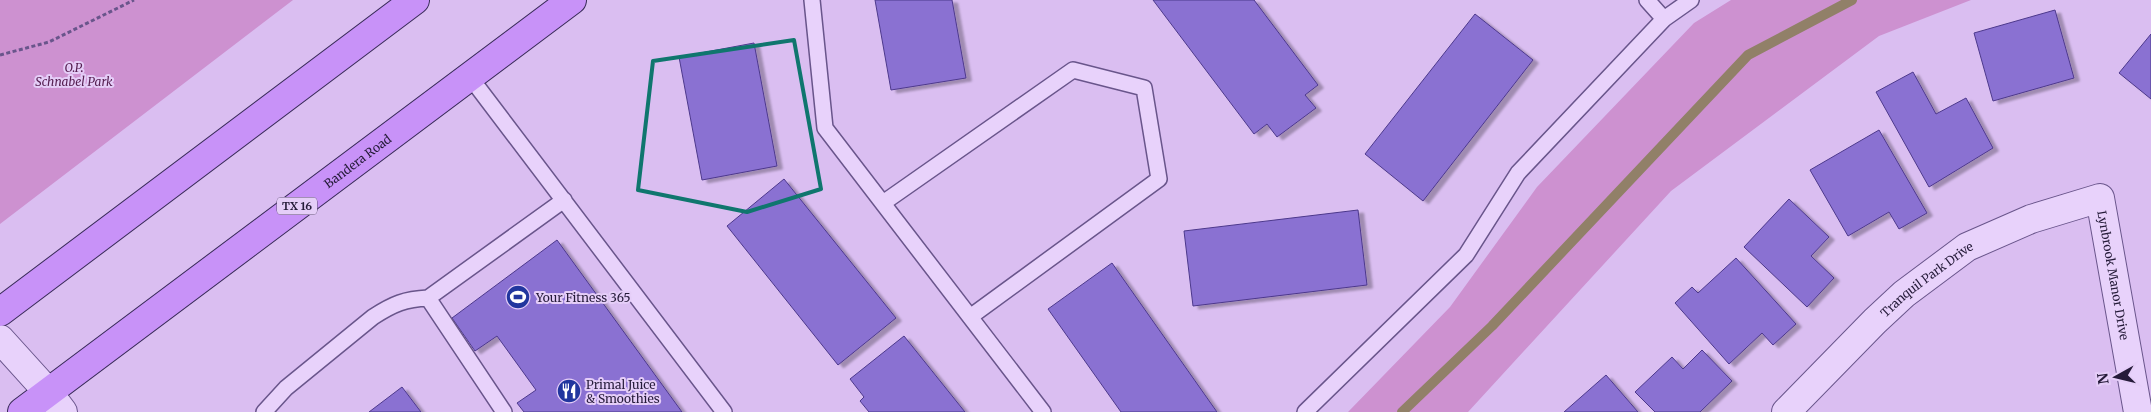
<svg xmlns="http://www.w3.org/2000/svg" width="2151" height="412" viewBox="0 0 2151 412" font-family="Merriweather,serif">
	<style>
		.green { fill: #cd91d0 }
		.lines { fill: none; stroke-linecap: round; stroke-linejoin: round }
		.stream { stroke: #918068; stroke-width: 10 }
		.building { fill: #8a71d2; stroke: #4d398c; filter: url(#shadow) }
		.service-casing { stroke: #69558b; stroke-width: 18 }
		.minor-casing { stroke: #69558b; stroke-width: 30 }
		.primary-casing { stroke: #382a58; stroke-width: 30 }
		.path { stroke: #69558b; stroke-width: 3; stroke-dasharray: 4 2.5; stroke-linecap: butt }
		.service { stroke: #e8d2fb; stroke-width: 15 }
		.minor { stroke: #e8d2fb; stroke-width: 28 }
		.primary { stroke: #c892f8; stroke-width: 28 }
		.marked { fill: none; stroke: #0f766e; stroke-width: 4; stroke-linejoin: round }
		.labels { text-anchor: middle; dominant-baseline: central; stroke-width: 4; stroke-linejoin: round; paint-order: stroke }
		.shield { fill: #e5cef8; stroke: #5f5172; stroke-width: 1 }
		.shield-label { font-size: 11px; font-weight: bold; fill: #251b39 }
		.park-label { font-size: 12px; font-style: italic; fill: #572052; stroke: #e5cef8 }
		.street-label { font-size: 12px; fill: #251b39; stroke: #e5cef8 }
		.poi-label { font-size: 12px; fill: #251b39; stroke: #e5cef8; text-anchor: start }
	</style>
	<defs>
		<filter id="shadow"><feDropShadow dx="5.5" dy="3" stdDeviation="1" flood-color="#0004"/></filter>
	</defs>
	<rect width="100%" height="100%" fill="#dabef1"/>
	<path class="green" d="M0,0h293l-293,224z
		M1731,0h240l-92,36 -208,155 -203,221h-120l102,-105 87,-120 157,-164z"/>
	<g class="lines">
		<path class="stream" d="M1402,412l90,-86 256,-271 104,-55"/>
	</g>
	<path class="building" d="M875,0h77l14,78 -75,12z
		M1153,0h101l64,85 -13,10 11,13 -39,29 -10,-13 -13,10z
		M2055,10l19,68 -81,23 -19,-68z
		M1475,14l58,46 -110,141 -58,-47z
		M2151,34v65l-32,-26z
		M754,43l23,123 -75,14 -23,-123z
		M1913,72l23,42 30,-16 27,50 -64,39 -53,-95z
		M1879,130l48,83 -28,16 -10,-17 -41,24 -38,-66z
		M784,179l112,139 -58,47 -111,-139z
		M1789,199l40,38 -18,19 23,22 -27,29 -63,-60z
		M1358,210l9,75 -174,21 -9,-75z
		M557,240l125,172h-158l-7,-9 19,-13 -39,-54 -22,15 -23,-33z
		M1736,258l60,66 -23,21 -11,-12 -33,31 -54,-61 17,-16 6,6z
		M1112,263l105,149h-96l-73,-103z
		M904,336l61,76h-96l-9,-11 4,-4 -14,-18z
		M1702,350l30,31 -32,31h-45l-20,-20 37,-35 11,12z
		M1606,375l32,37h-74z
		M402,387l19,25h-52z"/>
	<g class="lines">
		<g class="service-casing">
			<path id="service" d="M812,0l13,128 218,284
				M1664,19l27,-19
				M470,77l254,335
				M883,203l190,-133 71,18 15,91 -189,138
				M264,412l22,-24 87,-71c20,-13 32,-18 55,-19
				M504,412l-76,-114 136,-98
				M1305,412l161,-157 52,-82 146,-154 -17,-19"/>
		</g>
		<g class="minor-casing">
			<g id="minor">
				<path d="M0,339l48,53 15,20"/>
				<path id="s1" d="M1786,412l89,-91 29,-27 63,-47 64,-28 69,-21 38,214"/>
			</g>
		</g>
		<g class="primary-casing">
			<g id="primary">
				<path d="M0,312l415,-312"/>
				<path id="s2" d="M22,412l550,-412"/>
			</g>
		</g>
		<path class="path" d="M0,55l49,-13 85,-42"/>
		<use href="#service" class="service"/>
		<use href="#minor" class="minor"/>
		<use href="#primary" class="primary"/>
	</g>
	<path class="marked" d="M794,40l27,149 -74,23 -109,-22 15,-129z"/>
	<defs>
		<g id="stadium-disc" transform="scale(1.25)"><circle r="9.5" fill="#21369e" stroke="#e5cef8"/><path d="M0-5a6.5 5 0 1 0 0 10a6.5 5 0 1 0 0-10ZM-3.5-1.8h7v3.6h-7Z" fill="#fff"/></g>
		<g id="restaurant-disc" transform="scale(1.25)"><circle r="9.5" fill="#21369e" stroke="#e5cef8"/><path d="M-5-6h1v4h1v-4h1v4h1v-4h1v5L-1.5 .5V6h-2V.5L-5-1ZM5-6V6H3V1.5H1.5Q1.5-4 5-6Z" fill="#fff"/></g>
	</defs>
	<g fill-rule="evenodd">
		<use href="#stadium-disc" x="518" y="297"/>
		<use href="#restaurant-disc" x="569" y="391"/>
	</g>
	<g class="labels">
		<rect class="shield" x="277" y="197.5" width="40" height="17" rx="4"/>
		<g class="shield-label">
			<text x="297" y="206">TX 16</text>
		</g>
		<g class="park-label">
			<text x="74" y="67">O.P.<tspan x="74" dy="14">Schnabel Park</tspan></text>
		</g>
		<g class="street-label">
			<text stroke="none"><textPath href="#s2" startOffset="419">Bandera Road</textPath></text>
			<text stroke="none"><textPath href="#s1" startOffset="466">Lynbrook Manor Drive</textPath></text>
			<text stroke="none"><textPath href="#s1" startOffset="194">Tranquil Park Drive</textPath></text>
		</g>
		<g class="poi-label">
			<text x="536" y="297">Your Fitness 365</text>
			<text x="586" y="384">Primal Juice<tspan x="586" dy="14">&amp; Smoothies</tspan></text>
		</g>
	</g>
	<g transform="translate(2116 377) rotate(262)" stroke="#e5cef8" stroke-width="4" paint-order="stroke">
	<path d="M0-4L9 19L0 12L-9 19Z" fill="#251b39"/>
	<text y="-8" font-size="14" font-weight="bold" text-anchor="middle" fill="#251b39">N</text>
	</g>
</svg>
